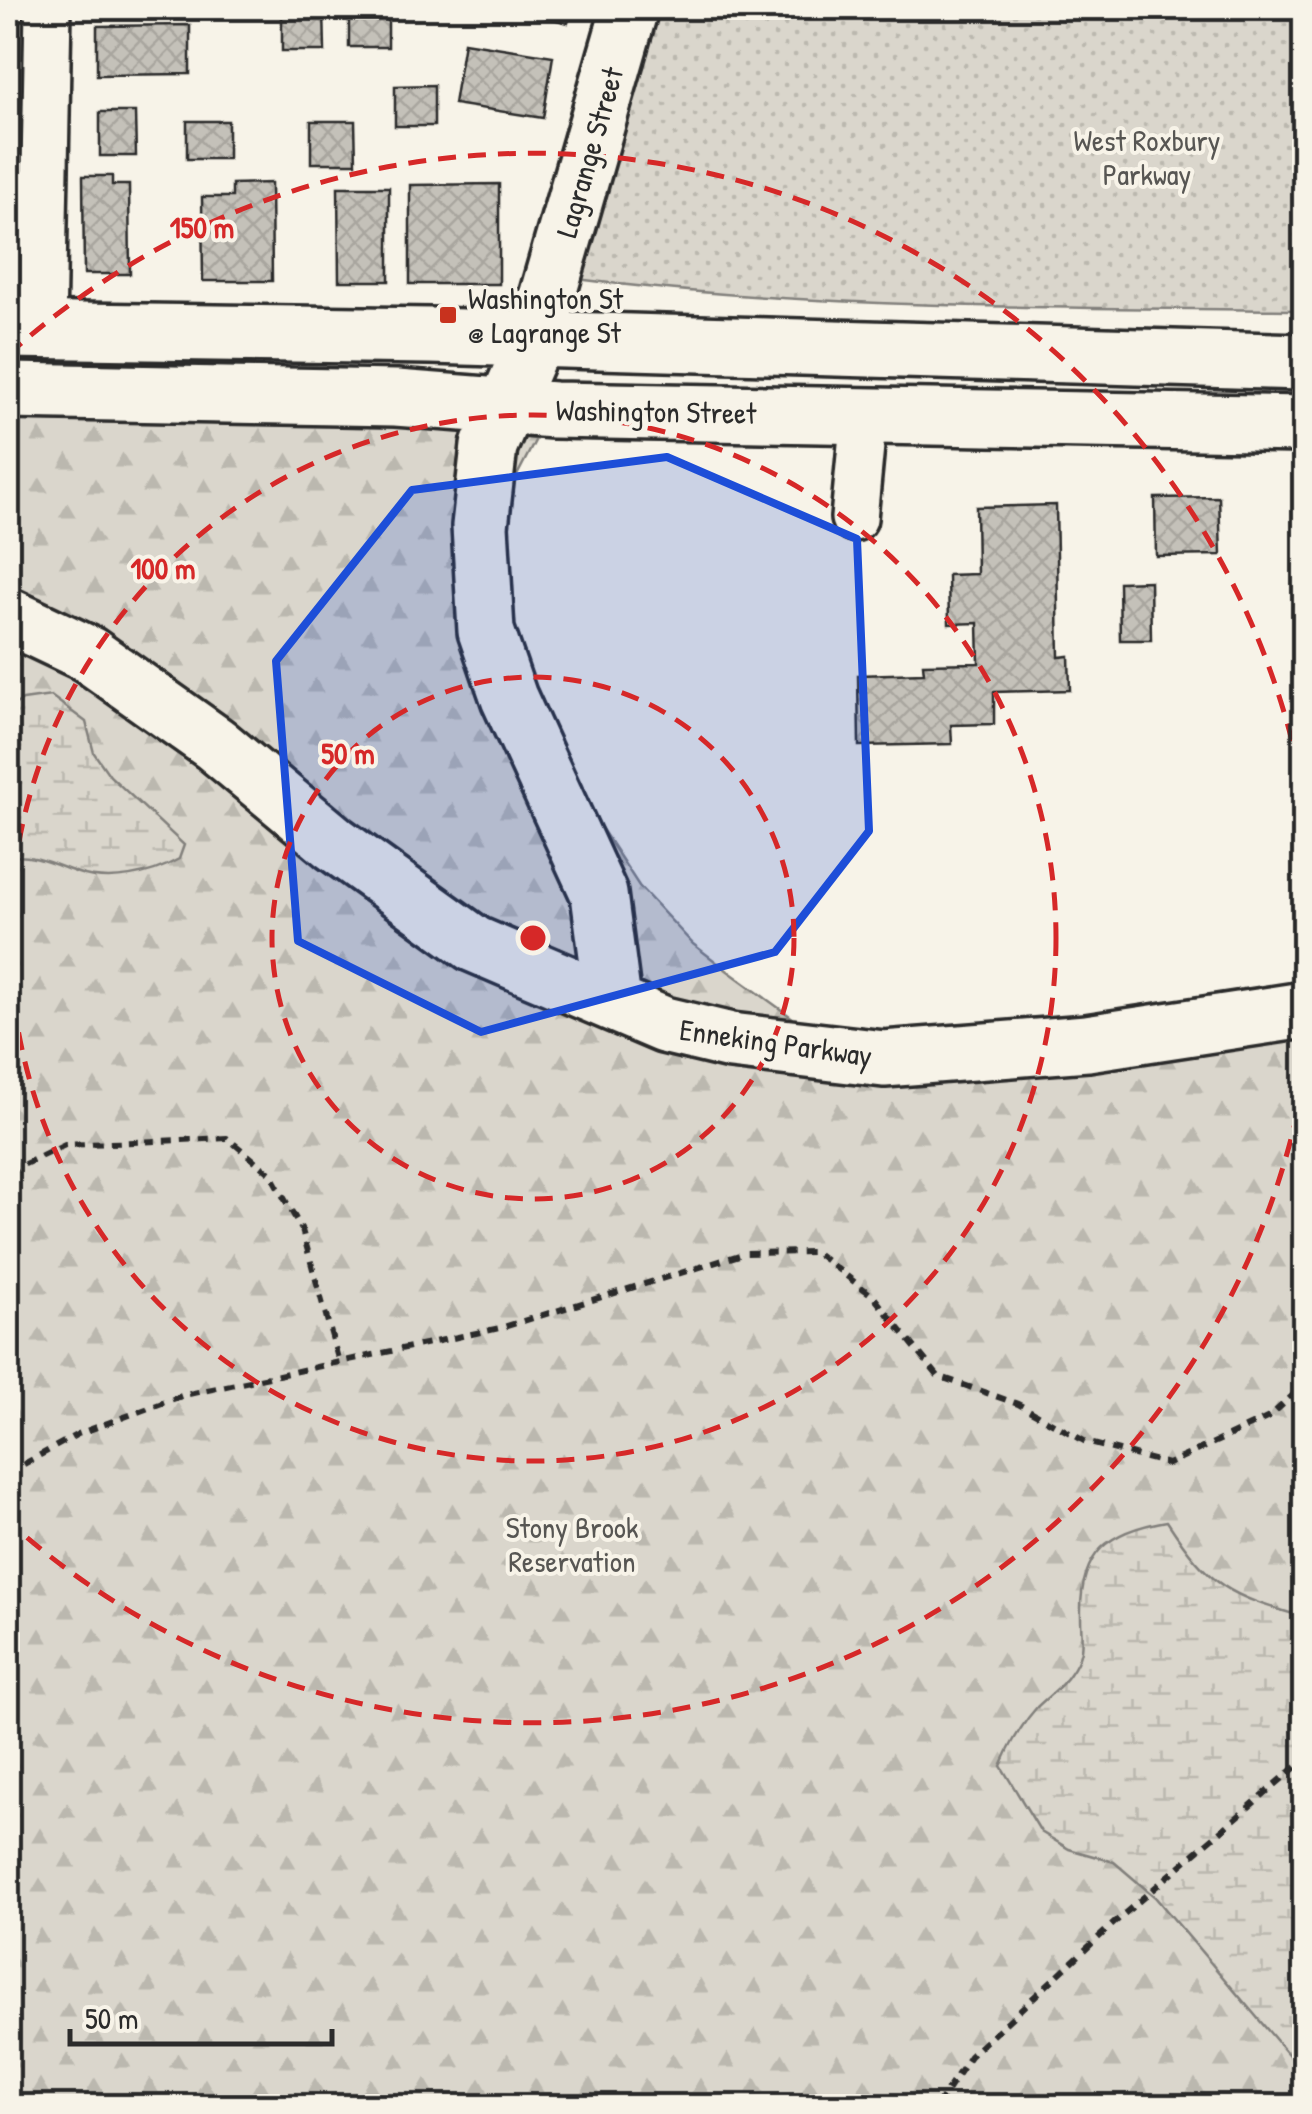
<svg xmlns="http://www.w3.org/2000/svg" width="1312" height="2114" viewBox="0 0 1312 2114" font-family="'Patrick Hand',sans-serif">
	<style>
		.forest { fill: url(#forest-firs); stroke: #82807c; stroke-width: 2.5 }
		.wetland { fill: url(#wetland-marsh); stroke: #82807c; stroke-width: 2.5 }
		.park { fill: url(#park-dots); stroke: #82807c; stroke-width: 2.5 }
		.building { fill: url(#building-cross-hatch); stroke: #2b2b2b; stroke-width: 2.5 }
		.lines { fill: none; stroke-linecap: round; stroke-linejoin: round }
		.minor-casing { stroke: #2b2b2b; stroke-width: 52 }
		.major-casing { stroke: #2b2b2b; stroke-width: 62 }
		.path { stroke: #2b2b2b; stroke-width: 6; stroke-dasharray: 10 8; stroke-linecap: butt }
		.minor { stroke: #f7f3e8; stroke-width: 45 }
		.major { stroke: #f7f3e8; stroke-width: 55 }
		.marked { fill: #1d4ed8; fill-opacity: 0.2; stroke: #1d4ed8; stroke-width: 8; stroke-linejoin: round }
		.ring { fill: none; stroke: #d62828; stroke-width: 5; stroke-dasharray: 18 12 }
		.poi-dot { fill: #c8321e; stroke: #f7f3e8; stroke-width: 4 }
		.labels { text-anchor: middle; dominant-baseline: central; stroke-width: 8; stroke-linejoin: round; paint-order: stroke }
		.park-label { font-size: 30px; fill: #575653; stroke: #f7f3e8 }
		.street-label { font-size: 30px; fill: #2b2b2b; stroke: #f7f3e8 }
		.poi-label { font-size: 30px; fill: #2b2b2b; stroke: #f7f3e8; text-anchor: start }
		.centre { fill: #d62828; stroke: #f7f3e8; stroke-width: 5 }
		.ring-label { font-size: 30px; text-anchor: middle; font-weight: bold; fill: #d62828; stroke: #f7f3e8; stroke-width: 8; stroke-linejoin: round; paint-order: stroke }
	</style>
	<defs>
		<pattern id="forest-firs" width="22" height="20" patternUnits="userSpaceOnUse" patternTransform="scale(2.5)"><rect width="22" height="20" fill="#dad6cc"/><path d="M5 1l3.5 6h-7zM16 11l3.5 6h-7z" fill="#bbb8af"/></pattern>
		<pattern id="wetland-marsh" width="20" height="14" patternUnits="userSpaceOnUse" patternTransform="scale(2.5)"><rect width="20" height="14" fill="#dad6cc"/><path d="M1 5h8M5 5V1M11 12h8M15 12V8" fill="none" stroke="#bbb8af"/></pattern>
		<pattern id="park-dots" width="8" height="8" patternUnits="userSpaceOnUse" patternTransform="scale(2.5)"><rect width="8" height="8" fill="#dad6cc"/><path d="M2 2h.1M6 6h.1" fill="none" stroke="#bbb8af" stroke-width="1.8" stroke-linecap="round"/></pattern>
		<pattern id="building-cross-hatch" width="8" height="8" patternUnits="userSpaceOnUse" patternTransform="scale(2.5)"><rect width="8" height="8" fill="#c4c1b9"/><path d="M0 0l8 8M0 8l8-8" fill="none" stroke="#a9a69f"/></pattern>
	</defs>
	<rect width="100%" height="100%" fill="#f7f3e8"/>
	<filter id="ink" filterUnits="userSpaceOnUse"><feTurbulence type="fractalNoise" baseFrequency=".01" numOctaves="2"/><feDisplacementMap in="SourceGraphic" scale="20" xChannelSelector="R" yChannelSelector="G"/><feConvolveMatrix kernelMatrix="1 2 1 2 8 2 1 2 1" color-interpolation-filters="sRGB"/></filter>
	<g filter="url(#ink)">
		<path class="forest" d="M284,417l252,22 -27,52 -6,82 4,37 15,45 70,159 47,72 54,58 35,27 91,66 485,-23v1092h-1296v-1687z"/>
		<path class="wetland" d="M51,696l35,26 8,31 16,23 74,69 -5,14c-28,16 -70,25 -101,14 -23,-8 -45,-20 -70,-16v-149l15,-8z
			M1167,1521c43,66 62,75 137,96v456l-149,-176 -41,-35 -45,-13 -28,-17 -40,-66c9,-21 20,-41 36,-59 11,-11 25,-20 33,-33 16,-22 11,-33 11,-57 -2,-65 27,-86 86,-96z"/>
		<path class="park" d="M657,8h647v302c-241,-3 -487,0 -727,-31z"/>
		<path class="building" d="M98,8h70v6h-70z
			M200,8h38v6h-38z
			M282,8h42l1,43h-43z
			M349,8h39v39h-39z
			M510,8h62l-4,15z
			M190,25v49l-93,1v-49z
			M464,42l89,14 -10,62 -89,-14z
			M434,85v41h-39v-40z
			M100,112h35l1,44h-36z
			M187,121h41v38h-41z
			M311,121h44l1,42h-45z
			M83,176h29v9h17l1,89h-46z
			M271,183l1,98h-69l-1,-84h30v-13z
			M499,184v100h-89v-99z
			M338,187h51v94h-50z
			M1219,497l2,58 -65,1 -1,-58z
			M1056,505l3,152 10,-1 1,34 -76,2v32l-43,1 1,19 -93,2 -1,-71 66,-2 -1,-9 56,-1 -1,-40 -29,1 -1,-49 29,-1 -1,-67z
			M1150,581l1,59h-31l-1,-58z"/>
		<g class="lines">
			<g class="minor-casing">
				<path id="minor" d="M42,330l6,-322
					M854,518l10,-104"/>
			</g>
			<g class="major-casing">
				<path id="major" d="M8,330l423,6 873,26
					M8,391l388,7 158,12 750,14
					M8,616l80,38 127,90 119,99 140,101 190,81 67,16 153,18 203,-16 217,-33
					M613,1001l-14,-107 -90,-196 -23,-67 -6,-105 9,-80 46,-107 95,-331"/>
			</g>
			<path class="path" d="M8,1172l57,-27 162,-7 43,35 32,57 37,132
				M8,1473l70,-39 106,-39 316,-67 246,-75 69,-1 58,44 65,80 80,28 68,38 82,22 101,-47 35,-32
				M937,2106l33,-50 154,-142 180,-154"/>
			<use href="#minor" class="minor"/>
			<use href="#major" class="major"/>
		</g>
	</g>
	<path class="marked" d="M667,457l190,82 12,292 -94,121 -294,80 -183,-91 -22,-280 136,-171z"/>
	<g class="ring">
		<circle cx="533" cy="938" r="261"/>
		<circle cx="533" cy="938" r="523"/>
		<path d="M1304 1081A784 784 0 0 1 8 1521M8 355A784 784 0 0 1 1304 795"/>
	</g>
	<rect class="poi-dot" x="438" y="305" width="20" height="20" rx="5"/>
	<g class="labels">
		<g class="park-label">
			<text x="1147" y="140">West Roxbury<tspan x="1147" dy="34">Parkway</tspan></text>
			<text x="572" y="1527">Stony Brook<tspan x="572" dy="34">Reservation</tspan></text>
		</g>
		<g class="street-label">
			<text transform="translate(589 152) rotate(-74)">Lagrange Street</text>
			<text transform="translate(656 411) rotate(1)">Washington Street</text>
			<text transform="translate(776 1042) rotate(8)">Enneking Parkway</text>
		</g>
		<g class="poi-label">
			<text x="468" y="298">Washington St<tspan x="468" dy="34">@ Lagrange St</tspan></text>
		</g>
	</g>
	<circle cx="533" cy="938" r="15" class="centre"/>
	<g class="ring-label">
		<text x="202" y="238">150 m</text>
		<text x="163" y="579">100 m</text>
		<text x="348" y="764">50 m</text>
	</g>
	<rect width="1312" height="2114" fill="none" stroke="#f7f3e8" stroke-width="40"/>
	<rect x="20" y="20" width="1272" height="2074" fill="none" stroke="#2b2b2b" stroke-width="4" filter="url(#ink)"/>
	<path d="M70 2029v15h262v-15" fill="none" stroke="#2b2b2b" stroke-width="5"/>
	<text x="85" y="2029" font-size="30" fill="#2b2b2b" stroke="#f7f3e8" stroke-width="8" paint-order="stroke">50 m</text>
</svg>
